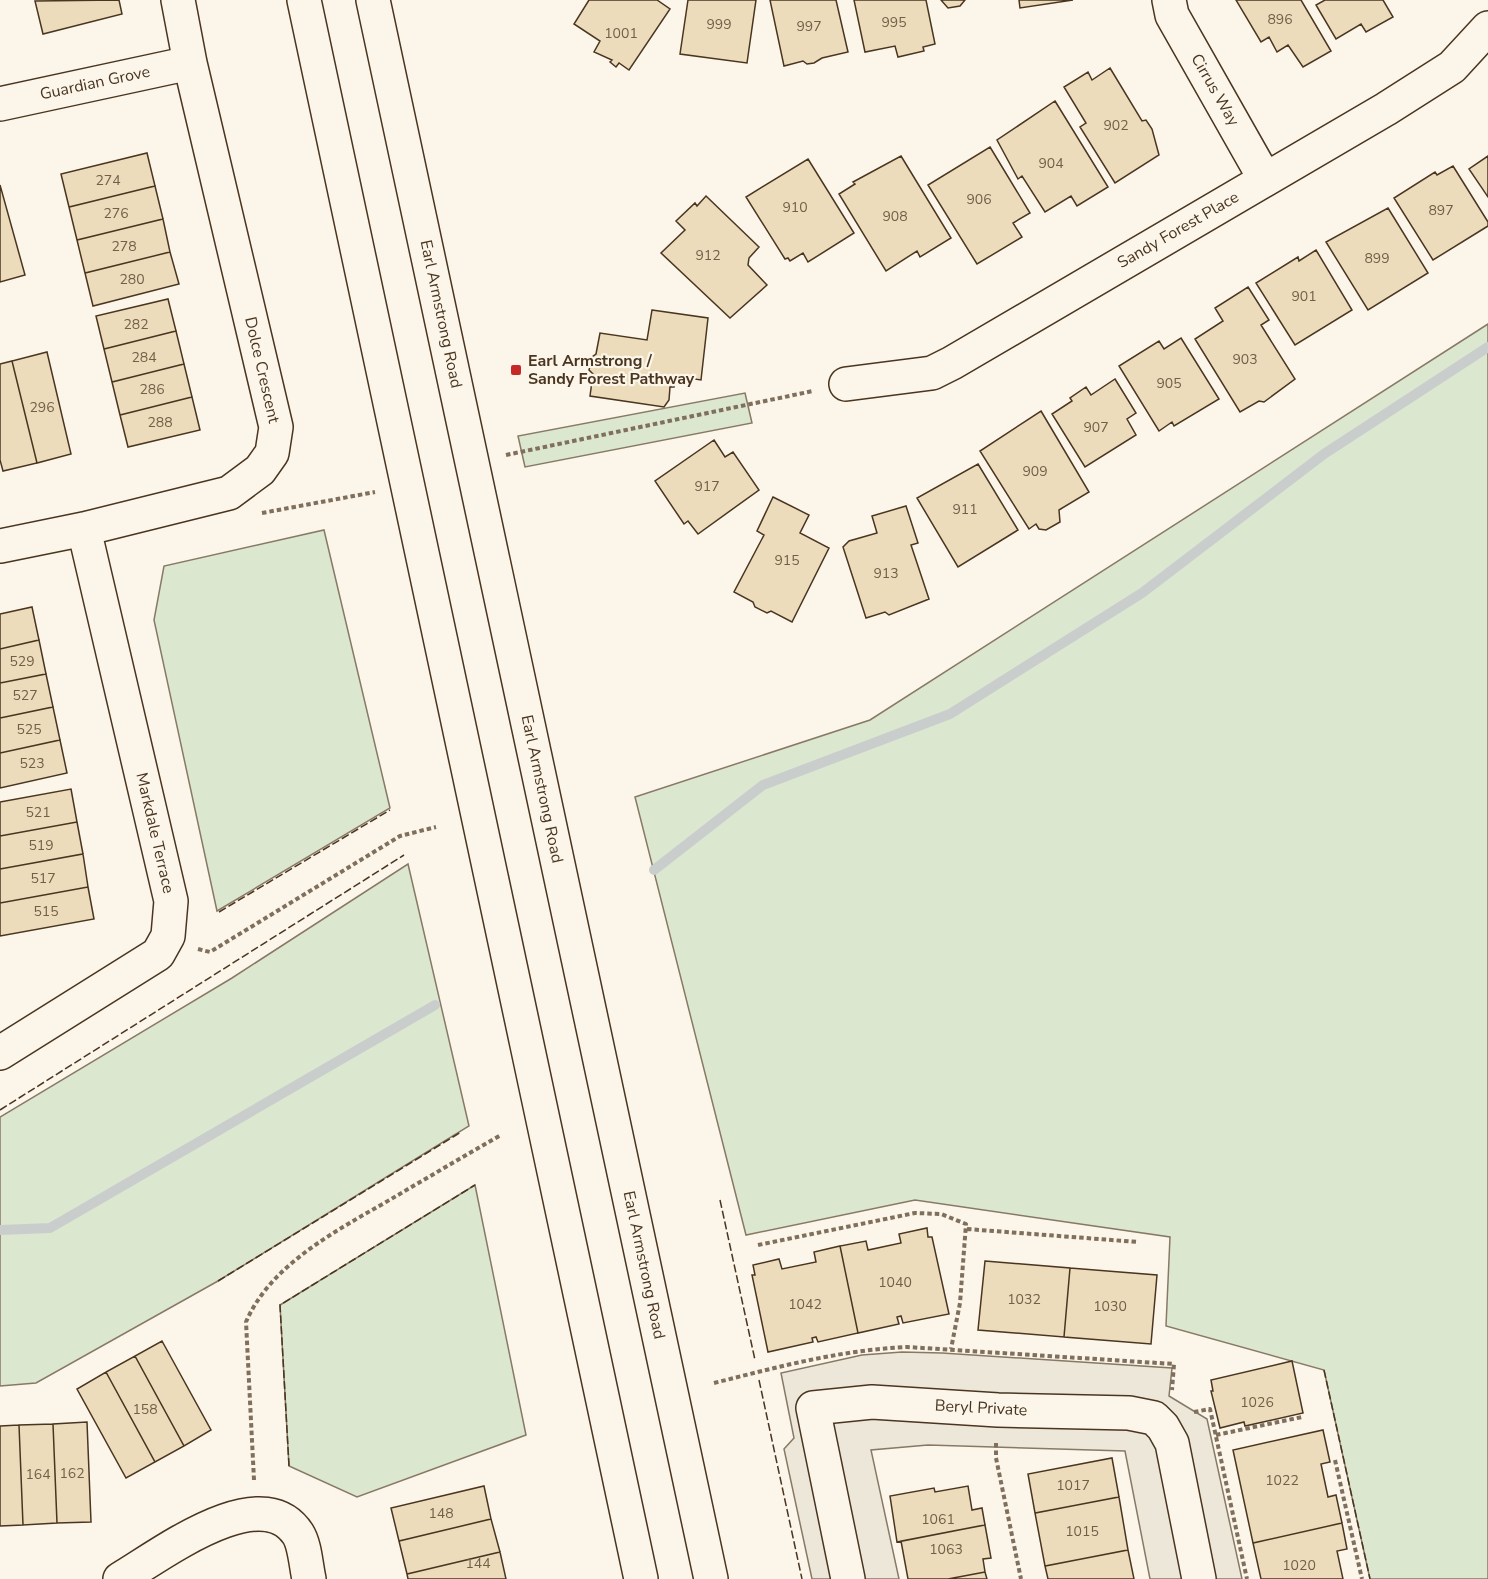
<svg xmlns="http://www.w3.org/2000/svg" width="1488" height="1579" viewBox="0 0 1488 1579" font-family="'Nunito Sans',sans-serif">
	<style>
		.green { fill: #dce7d0; stroke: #887966; stroke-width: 1.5 }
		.parking { fill: #ede7d9; stroke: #887966; stroke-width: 1.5 }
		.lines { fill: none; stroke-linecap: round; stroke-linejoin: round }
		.stream { stroke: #c9cecd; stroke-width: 10 }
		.building { fill: #ecdcbc; stroke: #4a3520; stroke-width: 1.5 }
		.minor-casing { stroke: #4a3520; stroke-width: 36 }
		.major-casing { stroke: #4a3520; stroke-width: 36 }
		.path { stroke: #7f6f5c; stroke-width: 4; stroke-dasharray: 4.5 3; stroke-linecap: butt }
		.minor { stroke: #fbf6e9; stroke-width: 33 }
		.major { stroke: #fbf6e9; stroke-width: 33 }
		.fence { stroke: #4a3520; stroke-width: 1.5; stroke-dasharray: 8 3; stroke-linecap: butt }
		.poi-dot { fill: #c62828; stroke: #fbf6e9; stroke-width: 2 }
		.labels { text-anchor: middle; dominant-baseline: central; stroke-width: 4.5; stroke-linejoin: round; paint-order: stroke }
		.number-label { font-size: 14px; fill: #725f47 }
		.street-label { font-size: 16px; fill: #4a3520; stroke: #fbf6e9 }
		.poi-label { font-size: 16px; font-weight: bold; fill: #4a3520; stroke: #fbf6e9; text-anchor: start }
	</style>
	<rect width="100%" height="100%" fill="#fbf6e9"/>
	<path class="green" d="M1488,324v1255h-118l-46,-209 -158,-44 4,-89 -255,-37 -169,35 -111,-438 235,-77z
		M745,393l7,30 -227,44 -7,-31z
		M324,530l66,278 -173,103 -63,-291 10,-54z
		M408,864l61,262 -251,155 -182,102 -36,3v-269l232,-139z
		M475,1185l51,250 -169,62 -68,-31 -9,-161z"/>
	<path class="parking" d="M902,1352l40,1 230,15 -3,28 38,23 35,160h-92l-25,-128 -197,-6 -57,5 28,129h-87l-28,-130 10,-11 -13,-65 81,-18z"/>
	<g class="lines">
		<path class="stream" d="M654,870l109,-85 187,-71 192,-121 182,-139 164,-107
			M0,1230l50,-2 385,-223"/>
	</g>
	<path class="building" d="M119,0l3,14 -79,20 -8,-33z
		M589,0h68l13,9 -41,61 -10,-7 -3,4 -6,-5 2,-2 -18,-8 6,-11 -26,-17z
		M688,0h68l-9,63 -67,-9z
		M770,0h66l12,52 -26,6 -8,5 -7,1 -4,-3 -19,5z
		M854,0h72l9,44 -12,3 1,4 -26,6 -3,-11 -30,6z
		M941,0h24l-5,6 -12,2z
		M1019,0h54l-53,8z
		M1236,0h65l30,51 -28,16 -15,-22 -11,7 -8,-15 -8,5z
		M1325,0h58l10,17 -27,15 -5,-8 -25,15 -20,-34z
		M1110,68l32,53 4,-1 6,9 7,26 -44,28 -35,-56 6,-4 -22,-36 24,-15 4,8z
		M1055,101l53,86 -31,19 -6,-10 -26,16 -23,-36 -4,3 -21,-39z
		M990,147l40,66 -17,10 9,14 -45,27 -49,-79z
		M147,153l8,33 -86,21 -8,-33z
		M901,156l50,82 -31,19 -3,-6 -31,20 -47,-77 16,-10 -2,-2z
		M1488,156v41l-19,-28z
		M808,159l46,74 -46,29 -5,-9 -13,8 -2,-3 -3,1 -39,-62z
		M1453,166l35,56v4l-55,34 -39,-62 41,-26 2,3z
		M0,185l25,90 -25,7z
		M155,186l8,33 -86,21 -8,-33z
		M706,196l53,51 -10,11 -1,7 19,20 -37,33 -69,-65 24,-23 -9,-9 19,-18 2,3z
		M1388,208l40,65 -60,37 -42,-68z
		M163,219l7,33 -85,21 -8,-33z
		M1316,250l36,60 -57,35 -39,-62 42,-26 1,4z
		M170,252l9,32 -86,22 -8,-33z
		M1248,287l21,33 -8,5 34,54 -31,23 -5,-1 -19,11 -45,-73 28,-18 -8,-13z
		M168,299l8,32 -72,18 -8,-33z
		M652,310l56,8 -7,62 -26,-4 -1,11h-4l-1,13 -5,7 -74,-11 3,-22 -4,-4 3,-13 4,-3 4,-21 47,7z
		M176,331l8,33 -72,18 -8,-33z
		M1181,338l38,61 -45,27 -2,-4 -13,9 -40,-65 40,-25 5,8z
		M47,352l24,102 -34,9 -25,-102z
		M12,361l25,102 -34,8 -3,-11v-96z
		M184,364l8,33 -72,18 -8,-33z
		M1115,379l21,34 -9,6 9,16 -51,32 -33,-53 20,-13 -2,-3 16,-11 5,8z
		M192,397l8,33 -72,17 -8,-32z
		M1041,411l48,81 -30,18 1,12 -14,8 -7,-1 -3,-5 -7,5 -49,-78z
		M714,440l11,17 8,-5 26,38 -61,44 -10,-13 -4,3 -29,-43z
		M978,464l40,66 -60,37 -41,-69z
		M773,497l36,18 -9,18 29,15 -37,74 -21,-11 -4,2 -12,-6 -2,-5 -19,-10 30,-57 -7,-4z
		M906,506l12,37 -7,2 18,54 -40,16 -4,-3 -19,6 -23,-71 6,-6 28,-8 -5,-17z
		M32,607l7,33 -39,9v-35z
		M39,640l7,34 -46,9v-34z
		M46,674l7,33 -53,11v-35z
		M53,707l7,33 -60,13v-35z
		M60,740l7,33 -67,15v-35z
		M71,789l6,33 -77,14v-34z
		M77,822l6,32 -83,15v-33z
		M83,854l5,33 -88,16v-34z
		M88,887l6,32 -94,17v-33z
		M927,1228l1,9h4l17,77 -46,9 -2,-7 -4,1 2,7 -41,9 -18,-87 26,-5 2,9 33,-7 -2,-9z
		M840,1246l18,87 -40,9 -2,-5 -4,1 1,4 -45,10 -16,-77h3l-2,-10 26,-6 3,10 34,-7 -2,-10z
		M985,1261l85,7 -6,69 -86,-7z
		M1070,1268l87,7 -6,69 -87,-7z
		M162,1341l49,89 -27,16 -49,-90z
		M135,1356l49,90 -29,16 -49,-90z
		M1292,1361l11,52 -58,13 -1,-4 -24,6 -9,-37h2l-2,-11z
		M106,1372l49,90 -29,16 -49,-89z
		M87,1422l4,100 -34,1 -4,-99z
		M53,1424l4,99 -34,2 -4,-100z
		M19,1425l4,100 -23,1v-100z
		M1323,1430l7,32 -9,2 7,33 8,-2 6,28 -89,20 -20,-93z
		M1112,1458l7,39 -84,16 -7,-39z
		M484,1486l7,33 -92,22 -8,-33z
		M968,1486l4,24 10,-2 3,17 -88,17 -7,-46 44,-8 1,4z
		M1119,1497l9,53 -83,16 -10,-53z
		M491,1519l9,33 -93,22 -8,-33z
		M1342,1523l5,26 -10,2 6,28h-82l-8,-36z
		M985,1525l6,33 -8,1 2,13 -37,7h-40l-7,-38z
		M1128,1550l6,29h-86l-3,-13z
		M500,1552l6,27h-98l-1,-5z
		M985,1572l2,7h-39z"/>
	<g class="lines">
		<g class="minor-casing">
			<path id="minor" d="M1169,0l3,15 93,164
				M0,104l190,-41
				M846,384l86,-11 20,-10 434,-254 66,-42 36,-39
				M0,546l84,-17 145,-36 31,-23 12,-17 4,-26 -86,-364 -12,-63
				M0,1053l158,-99 10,-18 3,-35 -87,-372
				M120,1579c38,-22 141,-102 178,-45 7,11 8,32 11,45
				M848,1579l-35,-171 59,-6 126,8 131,3 25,5 9,9 9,16 27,136"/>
		</g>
		<g class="major-casing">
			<path id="major" d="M304,0l337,1579
				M373,0l338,1579"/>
		</g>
		<path class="path" d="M506,455l307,-64
			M262,513l113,-21
			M198,949l12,3 190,-116 36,-9
			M967,1229l171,13
			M758,1245l157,-32 26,1 25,10 -6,79 -9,46
			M714,1383c64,-16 126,-33 193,-36l267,17 -2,26
			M1194,1412l16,-3 37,170
			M1216,1435l86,-18
			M996,1443v15l25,121
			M1335,1460l27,119
			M254,1480l-8,-158c26,-61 98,-95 152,-127 34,-20 68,-40 103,-60"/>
		<use href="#minor" class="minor"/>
		<use href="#major" class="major"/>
		<path class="fence" d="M219,912l171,-102
			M0,1110l404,-255
			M720,1200l35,160
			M218,1281l243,-149
			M1324,1370l46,209
			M759,1380l43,199
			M289,1466l-9,-161 195,-120"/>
	</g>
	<rect class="poi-dot" x="510" y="364" width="12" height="12" rx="3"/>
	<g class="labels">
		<g class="number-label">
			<text x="1280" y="19">896</text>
			<text x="894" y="22">995</text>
			<text x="719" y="24">999</text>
			<text x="809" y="26">997</text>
			<text x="621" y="33">1001</text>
			<text x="1116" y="125">902</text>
			<text x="1051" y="163">904</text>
			<text x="108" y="180">274</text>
			<text x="979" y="199">906</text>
			<text x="795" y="207">910</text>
			<text x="1441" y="210">897</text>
			<text x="116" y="213">276</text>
			<text x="895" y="216">908</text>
			<text x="124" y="246">278</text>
			<text x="708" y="255">912</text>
			<text x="1377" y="258">899</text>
			<text x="132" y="279">280</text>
			<text x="1304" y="296">901</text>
			<text x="136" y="324">282</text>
			<text x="144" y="357">284</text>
			<text x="1245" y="359">903</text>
			<text x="1169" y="383">905</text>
			<text x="152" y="389">286</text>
			<text x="42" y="407">296</text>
			<text x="160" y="422">288</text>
			<text x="1096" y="427">907</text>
			<text x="1035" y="471">909</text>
			<text x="707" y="486">917</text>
			<text x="965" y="509">911</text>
			<text x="787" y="560">915</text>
			<text x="886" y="573">913</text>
			<text x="22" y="661">529</text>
			<text x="25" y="695">527</text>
			<text x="29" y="729">525</text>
			<text x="32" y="763">523</text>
			<text x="38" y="812">521</text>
			<text x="41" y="845">519</text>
			<text x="43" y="878">517</text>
			<text x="46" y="911">515</text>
			<text x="895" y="1282">1040</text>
			<text x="1024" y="1299">1032</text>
			<text x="805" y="1304">1042</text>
			<text x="1110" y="1306">1030</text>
			<text x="1257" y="1402">1026</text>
			<text x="145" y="1409">158</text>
			<text x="72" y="1473">162</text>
			<text x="38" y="1474">164</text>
			<text x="1282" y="1480">1022</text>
			<text x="1073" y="1485">1017</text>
			<text x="441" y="1513">148</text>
			<text x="938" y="1519">1061</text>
			<text x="1082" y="1531">1015</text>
			<text x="946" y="1549">1063</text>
			<text x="478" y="1563">144</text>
			<text x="1299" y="1565">1020</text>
		</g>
		<g class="street-label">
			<text transform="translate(95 83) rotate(-12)">Guardian Grove</text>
			<text transform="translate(1215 90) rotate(60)">Cirrus Way</text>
			<text transform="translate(1178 230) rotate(-30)">Sandy Forest Place</text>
			<text transform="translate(441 314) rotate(78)">Earl Armstrong Road</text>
			<text transform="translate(262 370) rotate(77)">Dolce Crescent</text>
			<text transform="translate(542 789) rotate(78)">Earl Armstrong Road</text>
			<text transform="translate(155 833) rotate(77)">Markdale Terrace</text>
			<text transform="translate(644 1265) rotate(78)">Earl Armstrong Road</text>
			<text transform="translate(981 1408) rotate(3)">Beryl Private</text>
		</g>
		<g class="poi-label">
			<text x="528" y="361">Earl Armstrong /<tspan x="528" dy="18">Sandy Forest Pathway</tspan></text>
		</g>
	</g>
</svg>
